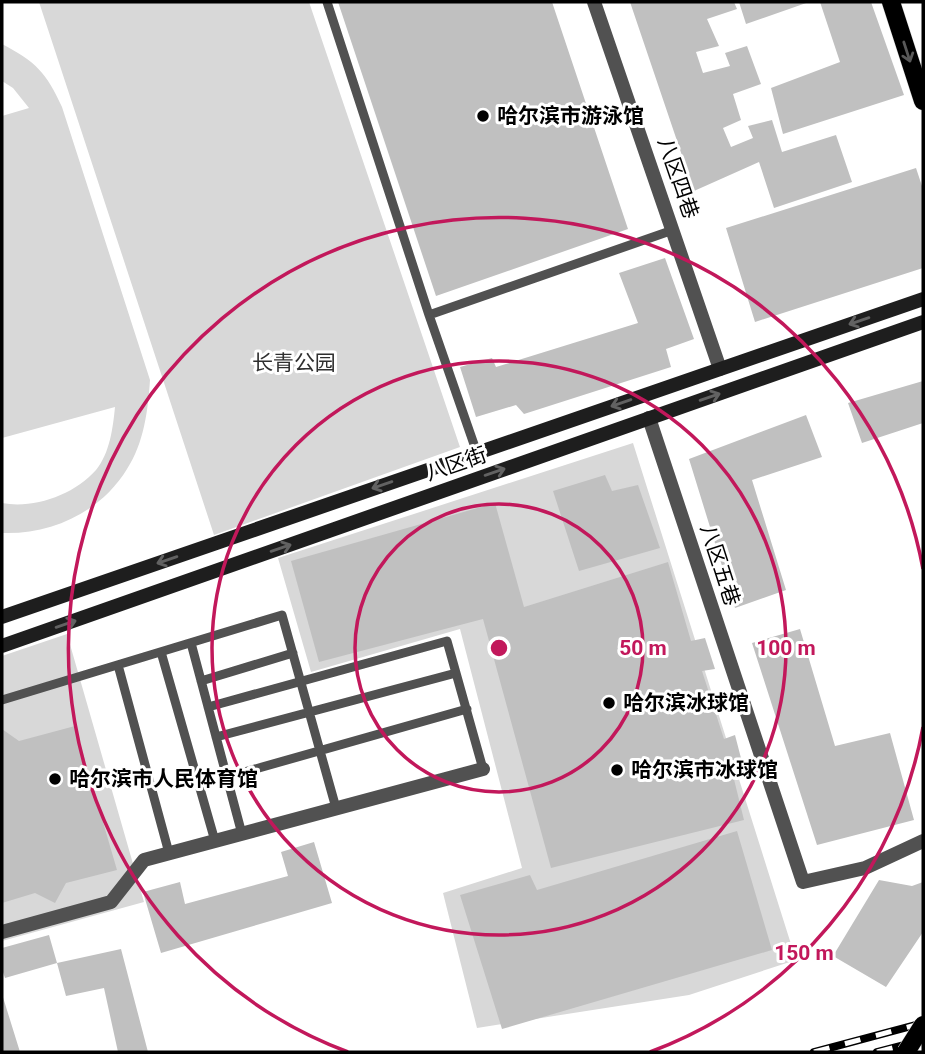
<svg xmlns="http://www.w3.org/2000/svg" width="925" height="1054" viewBox="0 0 925 1054" font-family="Roboto,'Noto Sans SC',sans-serif">
	<style>
		.green { fill: #d8d8d8 }
		.building { fill: #c0c0c0 }
		.lines { fill: none; stroke-linecap: round; stroke-linejoin: round }
		.primary-casing { stroke: #dbdbdb; stroke-width: 19 }
		.service { stroke: #515151; stroke-width: 9 }
		.minor { stroke: #515151; stroke-width: 14 }
		.secondary { stroke: #1e1e1e; stroke-width: 14 }
		.primary { stroke: #000; stroke-width: 18 }
		.rail-casing { stroke: #000; stroke-width: 8 }
		.rail { stroke: #fff; stroke-width: 5; stroke-dasharray: 16; stroke-linecap: butt }
		.primary-bridge-casing { stroke: #dbdbdb; stroke-width: 19; stroke-linecap: butt }
		.primary-bridge { stroke: #000; stroke-width: 18 }
		.oneway { stroke: #595959 }
		.oneway2 { stroke: #626262 }
		.ring { fill: none; stroke: #c2185b; stroke-width: 3.5 }
		.poi-dot { fill: #000; stroke: #fff; stroke-width: 2.5 }
		.labels { text-anchor: middle; dominant-baseline: central; stroke-width: 6; stroke-linejoin: round; paint-order: stroke }
		.poi-label { font-size: 21px; font-weight: bold; fill: #000; stroke: #fff; text-anchor: start }
		.street-label { font-size: 21px; fill: #000; stroke: #fff }
		.park-label { font-size: 21px; fill: #2f2f2f; stroke: #fff }
		.centre { fill: #c2185b; stroke: #fff; stroke-width: 3.5 }
		.ring-label { font-size: 21px; text-anchor: middle; font-weight: bold; fill: #c2185b; stroke: #fff; stroke-width: 6; stroke-linejoin: round; paint-order: stroke }
	</style>
	<rect width="100%" height="100%" fill="#fff"/>
	<path class="green" d="M39,2h270l151,445 -246,88z
		M2,44c34,18 44,28 60,63l88,273c-2,30 -6,63 -23,89 -26,43 -76,66 -125,64v-30c32,6 72,-8 94,-33 14,-17 17,-43 19,-63l-113,31v-322l27,-8 -16,-20 -11,-7z
		M633,443l163,517 -107,35 -212,33 -34,-135 79,-25 -62,-239 -149,43 -33,-114z
		M67,634l77,268 -142,39v-285z"/>
	<path class="building" d="M338,2h214l76,227 -192,67z
		M630,2h104l3,7 -30,10 12,27 -23,6 7,21 27,-7 -5,-13 22,-7 14,38 -28,10 8,26 -18,8 8,19 22,-9 -5,-12 24,-6 10,32 54,-17 16,47 -78,26 -15,-46 -65,29z
		M739,2h70l-63,22z
		M820,2h51l33,93 -121,39 -12,-46 69,-26z
		M916,168l7,21v79l-168,54 -29,-94z
		M665,258l29,81 -28,10 5,18 -147,47 -8,-9 -40,12 -16,-50 32,-9 4,9 142,-44 -19,-50z
		M923,381v42l-61,20 -14,-40z
		M806,415l16,42 -70,23 34,110 -51,18 -46,-149z
		M605,475l7,16 26,-6 22,63 -81,23 -26,-80z
		M495,503l29,104 144,-45 23,79 14,-3 10,31 -13,2 22,68 11,-4 7,27 -12,1 14,57 -193,48 -68,-249 -164,43 -28,-101z
		M800,629l35,117 55,-13 24,87 -97,25 -65,-202z
		M75,726l42,144 -51,13 -11,20 -20,-10 -33,10v-174l17,12z
		M737,831l35,119 -270,79 -42,-134 70,-20 7,15z
		M314,842l18,61 -171,50 -18,-61 37,-10 5,22 103,-28 -7,-24z
		M879,880l33,6 11,-4v50l-37,55 -53,-31z
		M49,935l8,28 -52,15 -3,-9v-21z
		M121,949l27,103h-30l-14,-64 -38,8 -9,-33z
		M2,994l18,58h-18z"/>
	<g class="lines">
		<g class="primary-casing">
			<path id="primary" d="M891,2l32,99"/>
		</g>
		<path class="service" d="M327,2l102,313 244,-85
			M429,315l48,138
			M191,643l51,191
			M161,652l54,189
			M118,665l51,188
			M201,681l92,-28
			M2,700l280,-85 54,193
			M208,707l239,-66 36,128
			M216,737l240,-64
			M227,777l240,-68"/>
		<path class="minor" d="M594,2l126,367
			M649,418l154,464 62,-14 58,-27
			M2,932l109,-30 33,-42 339,-91"/>
		<path class="secondary" d="M2,617l921,-318
			M2,646l921,-324"/>
		<use href="#primary" class="primary"/>
		<g class="rail-casing">
			<path id="rail" d="M814,1052l109,-29
				M877,1052l46,-12"/>
		</g>
		<use href="#rail" class="rail"/>
		<g class="primary-bridge-casing">
			<path id="primary-bridge" d="M906,1052l17,-27"/>
		</g>
		<use href="#primary-bridge" class="primary-bridge"/>
	</g>
	<defs><path id="oneway-shaft" d="M-6 0H5M1.5-3L5.5 0L1.5 3" fill="none" stroke-width="1.6" stroke-linecap="round" stroke-linejoin="round" transform="scale(1.75)"/></defs>
	<use class="oneway" href="#oneway-shaft" transform="translate(907 52) rotate(72)"/>
	<g class="oneway2">
		<use href="#oneway-shaft" transform="translate(859 321) rotate(161)"/>
		<use href="#oneway-shaft" transform="translate(710 397) rotate(-19)"/>
		<use href="#oneway-shaft" transform="translate(621 403) rotate(161)"/>
		<use href="#oneway-shaft" transform="translate(495 472) rotate(-19)"/>
		<use href="#oneway-shaft" transform="translate(382 485) rotate(161)"/>
		<use href="#oneway-shaft" transform="translate(281 548) rotate(-19)"/>
		<use href="#oneway-shaft" transform="translate(167 560) rotate(161)"/>
		<use href="#oneway-shaft" transform="translate(66 624) rotate(-19)"/>
	</g>
	<g class="ring">
		<circle cx="499" cy="648" r="144"/>
		<circle cx="499" cy="648" r="287"/>
		<path d="M923 727A431 431 0 0 1 650 1052M348 1052A431 431 0 1 1 923 569"/>
	</g>
	<g class="poi-dot">
		<circle cx="483" cy="116" r="7"/>
		<circle cx="609" cy="703" r="7"/>
		<circle cx="617" cy="770" r="7"/>
		<circle cx="55" cy="779" r="7"/>
	</g>
	<g class="labels">
		<g class="poi-label">
			<text x="497" y="116">哈尔滨市游泳馆</text>
			<text x="623" y="703">哈尔滨冰球馆</text>
			<text x="631" y="770">哈尔滨市冰球馆</text>
			<text x="69" y="779">哈尔滨市人民体育馆</text>
		</g>
		<g class="street-label">
			<text transform="translate(678 178) rotate(71)">八区四巷</text>
			<text transform="translate(456 464) rotate(-19)">八区街</text>
			<text transform="translate(720 565) rotate(72)">八区五巷</text>
		</g>
		<g class="park-label">
			<text x="294" y="363">长青公园</text>
		</g>
	</g>
	<circle cx="499" cy="648" r="10" class="centre"/>
	<g class="ring-label">
		<text x="643" y="655">50 m</text>
		<text x="786" y="655">100 m</text>
		<text x="804" y="960">150 m</text>
	</g>
	<rect width="925" height="1054" fill="none" stroke="#000000" stroke-width="7"/>
</svg>
